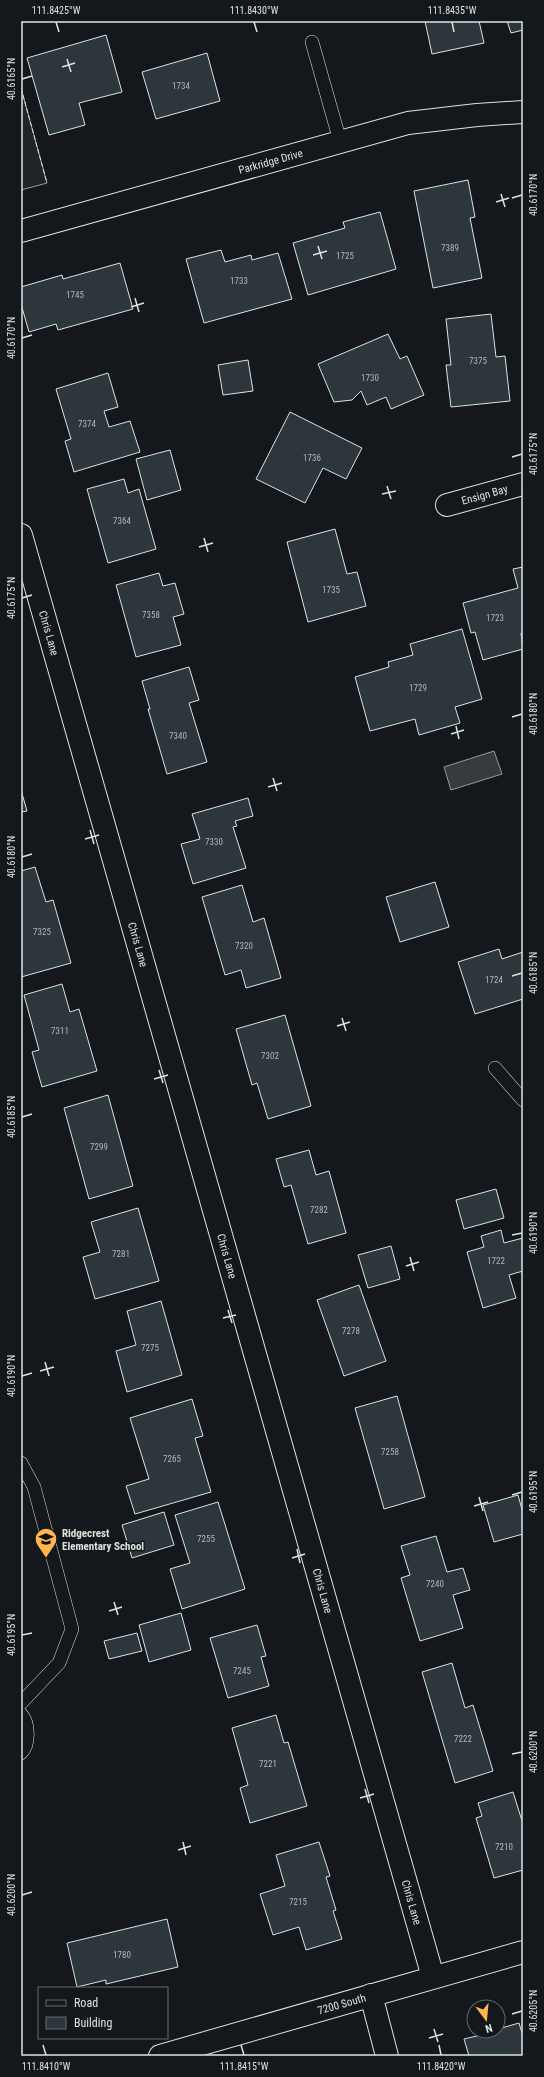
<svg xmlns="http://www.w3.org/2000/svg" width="544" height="2077" viewBox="0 0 544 2077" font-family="'Roboto Condensed',sans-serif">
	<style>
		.green { fill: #202428; stroke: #939e99 }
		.water { fill: #363b3e; stroke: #939e99 }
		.building { fill: #2c363c; stroke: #d8e6dc }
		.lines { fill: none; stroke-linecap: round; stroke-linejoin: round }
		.lane-casing { stroke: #d8e6dc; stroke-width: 14 }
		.street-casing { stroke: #d8e6dc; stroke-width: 24 }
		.secondary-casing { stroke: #d8e6dc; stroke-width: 24 }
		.lane { stroke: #14181c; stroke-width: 13 }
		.street { stroke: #14181c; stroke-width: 22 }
		.secondary { stroke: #14181c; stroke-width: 22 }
		.fence { stroke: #d8e6dc; stroke-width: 1; stroke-dasharray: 5 2; stroke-linecap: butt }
		.ticks { fill: none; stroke: #d8e6dc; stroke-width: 1.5 }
		.labels { text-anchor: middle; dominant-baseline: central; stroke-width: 3; stroke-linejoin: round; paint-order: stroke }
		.number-label { font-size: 9px; fill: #adbab4 }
		.street-label { font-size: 11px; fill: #d8e6dc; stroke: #14181c }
		.poi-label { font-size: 11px; font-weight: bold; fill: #d8e6dc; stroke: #14181c; text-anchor: start }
		.neatline { fill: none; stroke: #d8e6dc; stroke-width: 1.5 }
		.ticks-label { font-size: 10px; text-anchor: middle; fill: #d8e6dc }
	</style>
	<rect width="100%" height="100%" fill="#14181c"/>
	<path class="green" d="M21,88l26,95 -26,7z"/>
	<path class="water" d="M494,751l8,23 -51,16 -7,-23z"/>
	<path class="building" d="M425,21h54l5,22 -52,11z
		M507,21h16v9l-12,3z
		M106,35l16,57 -43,11 6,22 -36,10 -22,-77z
		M207,53l13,48 -64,18 -14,-47z
		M468,180l7,37 -5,1 12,60 -49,10 -19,-97z
		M380,212l16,57 -88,26 -15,-52 52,-15 -2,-6z
		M221,250l4,12 26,-7 1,5 26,-7 14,46 -88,24 -18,-64z
		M120,263l13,46 -75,21 -2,-6 -27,8 -8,-28v-17l41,-12 1,4z
		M491,314l5,43 9,-1 5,45 -59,6 -5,-42h5l-5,-46z
		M388,334l12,25 7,-3 17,39 -33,14 -5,-12 -19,8 -6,-14 -9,9 -18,2 -16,-38z
		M248,360l5,31 -30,4 -5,-30z
		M108,373l10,34 -14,4 5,16 21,-6 10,31 -66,20 -9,-31 6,-2 -15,-50z
		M290,412l72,36 -16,31 -23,-11 -18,35 -49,-24z
		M170,450l11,40 -34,10 -11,-41z
		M124,479l4,14 11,-4 17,60 -48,14 -21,-74z
		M335,529l12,45 10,-2 9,34 -58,16 -21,-80z
		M523,567v66h-2l2,16 -40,11 -8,-28 -4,1 -8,-30 55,-15 -5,-19z
		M159,573l4,13 12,-3 9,31 -11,3 8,28 -45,12 -20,-72z
		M462,629l20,70 -27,8 5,16 -41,12 -4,-16 -45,12 -15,-54 34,-10 -1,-5 25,-7 -3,-11z
		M189,667l10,33 -10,3 18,59 -40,12 -19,-65h2l-8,-28z
		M21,790l6,21 -6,1z
		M248,798l5,18 -18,5 2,5 -4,1 13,41 -53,16 -12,-40 19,-5 -8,-25z
		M35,867l11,35 7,-2 18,63 -50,14v-106z
		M435,882l14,45 -49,15 -14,-45z
		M242,885l11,37 11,-4 17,60 -35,10 -5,-18 -16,5 -23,-78z
		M499,949l3,10 21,-7v47l-48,15 -17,-52z
		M62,984l8,28 9,-3 18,62 -55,16 -10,-35 7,-2 -15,-55z
		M285,1015l26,91 -43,13 -11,-36 -5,2 -16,-56z
		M108,1095l25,91 -44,13 -25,-91z
		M309,1150l7,25 13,-4 17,62 -38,11 -17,-59 -7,2 -8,-28z
		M496,1189l8,29 -40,11 -8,-29z
		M138,1208l21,73 -64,18 -12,-42 17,-5 -9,-30z
		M501,1230l3,13 19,-5v33l-14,4 7,23 -33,10 -16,-56 17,-5 -3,-11z
		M391,1246l9,33 -32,9 -10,-33z
		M359,1285l27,76 -42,15 -27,-76z
		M161,1301l21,74 -55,17 -11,-41 20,-6 -9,-34z
		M397,1396l28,101 -41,12 -29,-101z
		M192,1399l11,37 -8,2 16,54 -76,22 -9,-28 23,-7 -19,-61z
		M518,1495l5,18v21l-29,8 -11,-37z
		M218,1502l27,87 -63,20 -12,-40 20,-6 -15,-48z
		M164,1512l10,33 -42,13 -10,-33z
		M436,1536l11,36 16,-4 7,22 -17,5 10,33 -43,13 -19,-63 9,-3 -9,-29z
		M181,1613l10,37 -42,12 -10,-37z
		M257,1625l9,31 -5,1 8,29 -41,12 -18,-60z
		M137,1633l5,18 -33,8 -5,-18z
		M452,1663l13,45 8,-3 20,66 -38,12 -33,-111z
		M276,1715l8,28 4,-1 19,64 -57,17 -10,-35 8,-3 -16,-57z
		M513,1792l10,32v46l-29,8 -18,-60 6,-2 -4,-13z
		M319,1842l11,34 -4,1 10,33 -3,1 9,28 -36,11 -7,-23 -26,8 -13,-41 25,-8 -9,-31z
		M167,1919l11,48 -72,17v-4l-29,7 -10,-44z
		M519,2023l4,13v20h-54l-5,-17 34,-8v-2z"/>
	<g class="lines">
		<g class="lane-casing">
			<path id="lane" d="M312,42l28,99
				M495,1068l28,32
				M21,1463l13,24 38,142 -13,34 -38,40
				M21,1714c8,9 9,30 0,39"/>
		</g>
		<g class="street-casing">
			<g id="street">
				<path id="s1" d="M21,231l387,-108 69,-8 46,-3"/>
				<path id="s2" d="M447,505l76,-21"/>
				<path id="s3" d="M21,535l412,1442"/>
				<path d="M371,1995l16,61"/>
			</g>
		</g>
		<g class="secondary-casing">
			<g id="secondary">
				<path id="s4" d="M160,2056l363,-104"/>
			</g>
		</g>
		<use href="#lane" class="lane"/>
		<use href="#street" class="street"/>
		<use href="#secondary" class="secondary"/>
		<path class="fence" d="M21,88l26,95"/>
	</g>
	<path class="ticks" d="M56,22l3,10M254,22l3,10M452,22l2,10M67,59l4,13M62,67l13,-4M22,79l10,-3M501,194l4,13M512,198l10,-3M496,202l13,-4M318,246l4,13M313,255l14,-4M135,298l4,14M131,307l13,-4M22,338l10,-3M512,457l10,-3M387,486l4,13M382,494l14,-3M204,538l4,14M199,547l14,-4M22,598l10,-3M512,717l10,-3M456,726l3,13M451,734l13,-4M273,778l4,13M268,787l14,-4M90,830l4,14M85,839l14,-4M22,857l10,-3M512,976l10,-3M342,1018l4,13M337,1026l13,-4M159,1070l4,13M154,1079l14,-4M22,1117l10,-3M512,1235l10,-2M410,1257l4,14M406,1266l13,-4M228,1310l4,13M223,1318l13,-3M45,1362l4,14M40,1371l14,-4M22,1376l10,-3M512,1495l10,-3M479,1497l4,14M474,1506l14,-4M297,1549l3,14M292,1558l13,-4M114,1602l4,13M109,1611l13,-4M22,1635l10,-2M512,1754l10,-2M365,1789l4,14M360,1798l14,-4M183,1842l3,13M178,1850l13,-4M22,1895l10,-3M512,2014l10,-3M434,2029l4,13M429,2038l14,-4M43,2045l3,10M241,2045l3,10M439,2045l2,10"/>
	<defs>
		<g id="school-pin" transform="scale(1.15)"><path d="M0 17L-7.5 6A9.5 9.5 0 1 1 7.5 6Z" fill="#ffb74d" stroke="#14181c"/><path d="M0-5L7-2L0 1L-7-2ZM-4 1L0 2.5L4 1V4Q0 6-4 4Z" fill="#111"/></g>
	</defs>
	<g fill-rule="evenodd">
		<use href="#school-pin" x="46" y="1539"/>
	</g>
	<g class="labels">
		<g class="number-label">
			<text x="181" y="86">1734</text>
			<text x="450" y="248">7389</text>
			<text x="345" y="256">1725</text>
			<text x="239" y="281">1733</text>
			<text x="75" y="295">1745</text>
			<text x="478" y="361">7375</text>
			<text x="370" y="378">1730</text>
			<text x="87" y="424">7374</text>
			<text x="312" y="458">1736</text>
			<text x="122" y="521">7364</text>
			<text x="331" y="590">1735</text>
			<text x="151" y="615">7358</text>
			<text x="495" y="618">1723</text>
			<text x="418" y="688">1729</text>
			<text x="178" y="736">7340</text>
			<text x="214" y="842">7330</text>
			<text x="42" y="932">7325</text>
			<text x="244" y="946">7320</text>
			<text x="494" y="980">1724</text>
			<text x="60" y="1031">7311</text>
			<text x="270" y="1056">7302</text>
			<text x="99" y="1147">7299</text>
			<text x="319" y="1210">7282</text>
			<text x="121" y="1254">7281</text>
			<text x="496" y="1261">1722</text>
			<text x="351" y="1331">7278</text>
			<text x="150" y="1348">7275</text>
			<text x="390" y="1452">7258</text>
			<text x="172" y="1459">7265</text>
			<text x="206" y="1539">7255</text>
			<text x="435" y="1584">7240</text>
			<text x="242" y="1671">7245</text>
			<text x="463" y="1739">7222</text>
			<text x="268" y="1764">7221</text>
			<text x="504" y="1847">7210</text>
			<text x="298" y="1902">7215</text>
			<text x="122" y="1955">1780</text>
		</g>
		<g class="street-label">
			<text stroke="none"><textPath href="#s1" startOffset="259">Parkridge Drive</textPath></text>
			<text stroke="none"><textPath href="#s2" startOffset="39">Ensign Bay</textPath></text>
			<text stroke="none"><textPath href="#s3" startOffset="102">Chris Lane</textPath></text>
			<text stroke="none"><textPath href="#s3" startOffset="426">Chris Lane</textPath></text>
			<text stroke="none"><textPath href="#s3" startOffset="750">Chris Lane</textPath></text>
			<text stroke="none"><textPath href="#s3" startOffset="1098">Chris Lane</textPath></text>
			<text stroke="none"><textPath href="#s3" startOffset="1422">Chris Lane</textPath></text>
			<text stroke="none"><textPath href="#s4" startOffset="189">7200 South</textPath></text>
		</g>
		<g class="poi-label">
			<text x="62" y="1533">Ridgecrest<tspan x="62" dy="13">Elementary School</tspan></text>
		</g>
	</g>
	<rect width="544" height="2077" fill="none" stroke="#14181c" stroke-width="44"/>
	<rect x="38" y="1987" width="130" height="52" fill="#14181c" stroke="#626a69"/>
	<rect x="46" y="2000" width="20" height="6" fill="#14181c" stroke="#626a69"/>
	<text x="74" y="2007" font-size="12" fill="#d8e6dc">Road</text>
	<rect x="46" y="2017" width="20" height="12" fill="#2c363c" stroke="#626a69"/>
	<text x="74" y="2027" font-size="12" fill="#d8e6dc">Building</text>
	<g transform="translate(486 2019) rotate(164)"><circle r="19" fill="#14181c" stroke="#626a69"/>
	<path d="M0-3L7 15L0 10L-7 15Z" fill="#ffb74d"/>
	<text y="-6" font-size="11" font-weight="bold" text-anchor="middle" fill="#d8e6dc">N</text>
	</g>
	<rect x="22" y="22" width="500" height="2033" class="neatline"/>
	<g class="ticks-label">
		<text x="56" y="14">111.8425°W</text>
		<text x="254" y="14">111.8430°W</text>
		<text x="452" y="14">111.8435°W</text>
		<text transform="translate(11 79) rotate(-90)" y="4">40.6165°N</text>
		<text transform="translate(533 195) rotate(-90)" y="4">40.6170°N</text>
		<text transform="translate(11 338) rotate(-90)" y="4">40.6170°N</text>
		<text transform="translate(533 454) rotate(-90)" y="4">40.6175°N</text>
		<text transform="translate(11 598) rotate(-90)" y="4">40.6175°N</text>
		<text transform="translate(533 714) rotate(-90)" y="4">40.6180°N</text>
		<text transform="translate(11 857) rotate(-90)" y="4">40.6180°N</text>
		<text transform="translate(533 973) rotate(-90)" y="4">40.6185°N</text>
		<text transform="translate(11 1117) rotate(-90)" y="4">40.6185°N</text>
		<text transform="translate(533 1233) rotate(-90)" y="4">40.6190°N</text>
		<text transform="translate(11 1376) rotate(-90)" y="4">40.6190°N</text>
		<text transform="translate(533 1492) rotate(-90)" y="4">40.6195°N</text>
		<text transform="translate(11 1635) rotate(-90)" y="4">40.6195°N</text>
		<text transform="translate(533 1752) rotate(-90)" y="4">40.6200°N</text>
		<text transform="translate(11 1895) rotate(-90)" y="4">40.6200°N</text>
		<text transform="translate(533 2011) rotate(-90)" y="4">40.6205°N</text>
		<text x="46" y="2070">111.8410°W</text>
		<text x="244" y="2070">111.8415°W</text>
		<text x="441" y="2070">111.8420°W</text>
	</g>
</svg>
